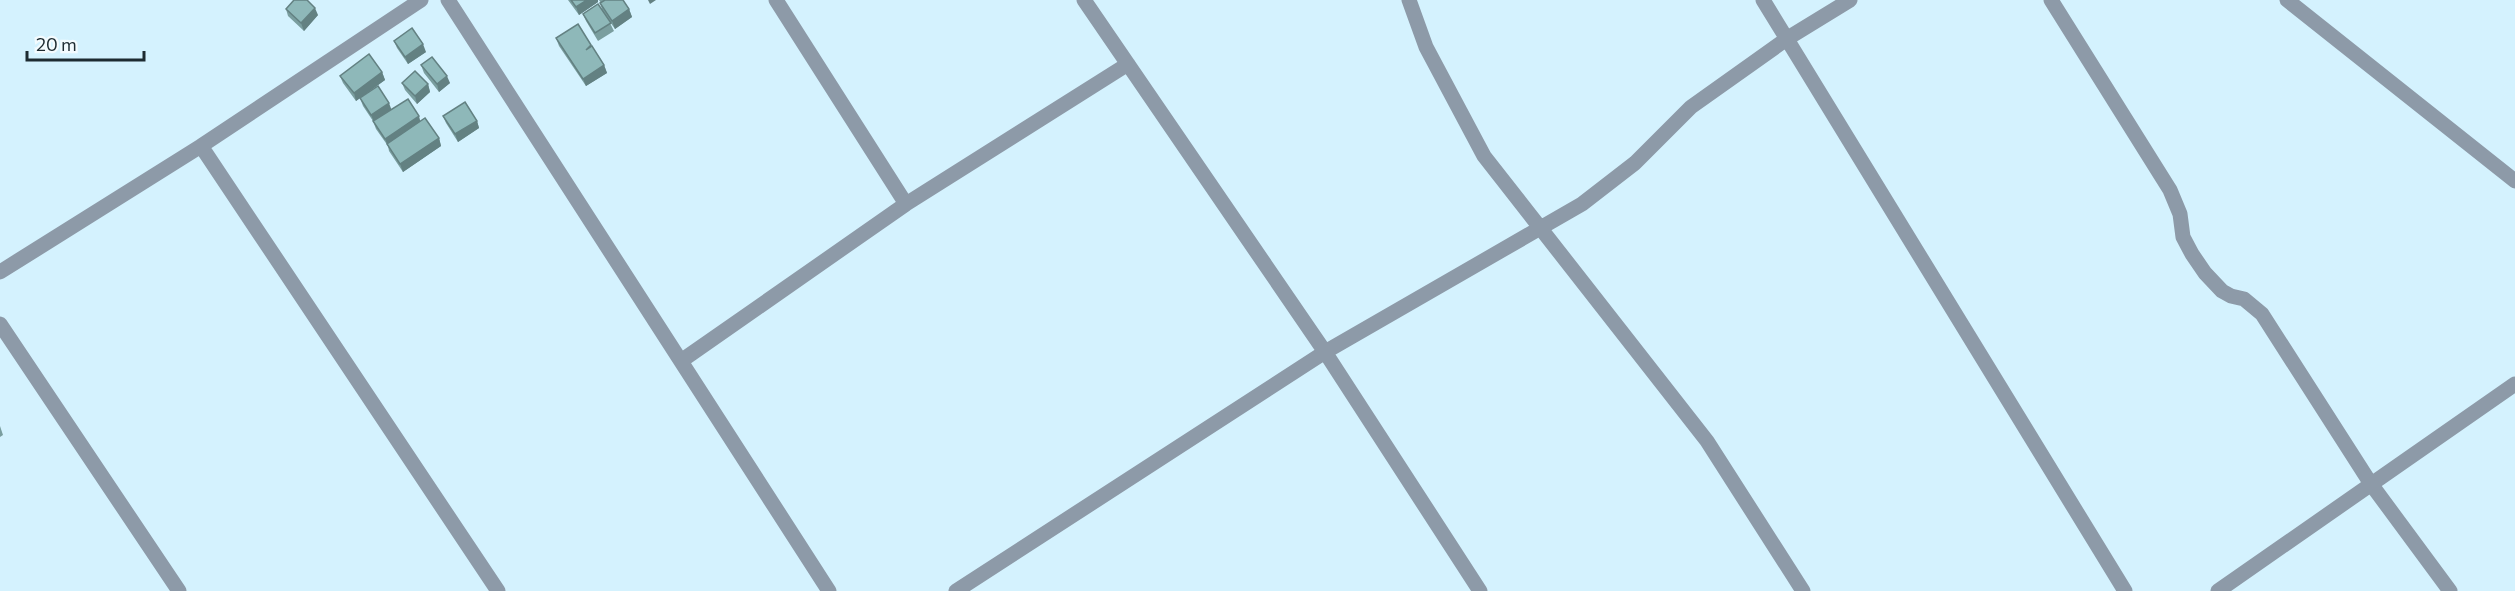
<svg xmlns="http://www.w3.org/2000/svg" width="2515" height="591" viewBox="0 0 2515 591" font-family="Commissioner,sans-serif">
	<style>
		.lines { fill: none; stroke-linecap: round; stroke-linejoin: round }
		.minor { stroke: #8d9aa8; stroke-width: 15 }
		.wall { fill: #7a9e9f }
		.shaded-wall { fill: #638182 }
		.building { fill: #8eb8b9; stroke: #638182; stroke-width: 1.5 }
	</style>
	<rect width="100%" height="100%" fill="#d4f2fe"/>
	<g class="lines">
		<path class="minor" d="M448,0l381,591
			M776,0l130,204
			M1084,0l241,352 155,239
			M1409,0l17,47 58,109 223,285 96,150
			M1763,0l362,591
			M2051,0l119,190 10,24 3,23 9,17 13,19 17,18 9,5 13,3 18,15 109,170 79,107
			M2287,0l228,181
			M201,146l297,445
			M0,272l201,-126 220,-146
			M0,324l179,267
			M681,361l225,-157 222,-140
			M956,591l369,-239 257,-148 53,-41 56,-56 97,-69 62,-38
			M2218,591l297,-207"/>
	</g>
	<path class="wall" d="M568,0h30v2l-19,13z
		M599,0h24l6,9 3,8 -17,12 -7,-10 6,12 -16,10 -12,-20 -3,-7 19,-5 -2,-6h1z
		M286,9l32,6 -14,16 -16,-15z
		M556,38l35,8 13,19 3,8 -21,13 -27,-40z
		M394,41l32,11 -18,12 -11,-16z
		M421,65l29,18 -11,9 -15,-19z
		M382,72l3,8 -29,21 -13,-18 -3,-7z
		M402,83l26,1 2,8 -13,12 -12,-14z
		M360,98l60,23 19,17 2,8 -38,26 -14,-21 -1,-5 -12,-17 -3,-8 -10,-15z
		M443,116l34,5 2,7 -21,14 -12,-19z
		M0,426l3,9 -3,2z"/>
	<path class="shaded-wall" d="M587,0h11v2l-19,13 -3,-8z
		M648,0h8l-6,4z
		M315,8l3,7 -14,16 -3,-8z
		M629,9l3,8 -17,12 -3,-8z
		M423,44l3,8 -18,12 -3,-7z
		M604,65l3,8 -21,13 -3,-7z
		M382,72l3,8 -29,21 -2,-8z
		M447,76l3,7 -11,9 -2,-8z
		M428,84l2,8 -13,12 -2,-8z
		M389,103l3,8 -18,11 -3,-7z
		M419,116l2,8 -34,20 -2,-5z
		M477,121l2,7 -21,14 -3,-8z
		M439,138l2,8 -38,26 -3,-8z"/>
	<path class="building" d="M294,0h13l8,8 -14,15 -15,-14z
		M571,0h16l-11,7z
		M605,0h18l6,9 -17,12 -12,-18z
		M598,4l13,19 -16,10 -12,-19z
		M578,24l13,21 -5,5 6,-4 12,19 -21,14 -27,-41z
		M412,28l11,16 -18,13 -11,-16z
		M369,54l13,18 -28,21 -14,-17z
		M432,57l15,19 -10,8 -16,-19z
		M415,71l13,13 -13,12 -13,-13z
		M378,86l11,17 -18,12 -11,-17z
		M408,99l11,17 -34,23 -12,-18z
		M465,102l12,19 -22,13 -12,-18z
		M425,118l14,20 -39,26 -13,-20z"/>
	<path d="M27 51v9h117v-9" fill="none" stroke="#1d2b31" stroke-width="3"/>
	<text x="36" y="51" font-size="18" fill="#1d2b31" stroke="#f3fbfe" stroke-width="4.5" paint-order="stroke">20 m</text>
</svg>
